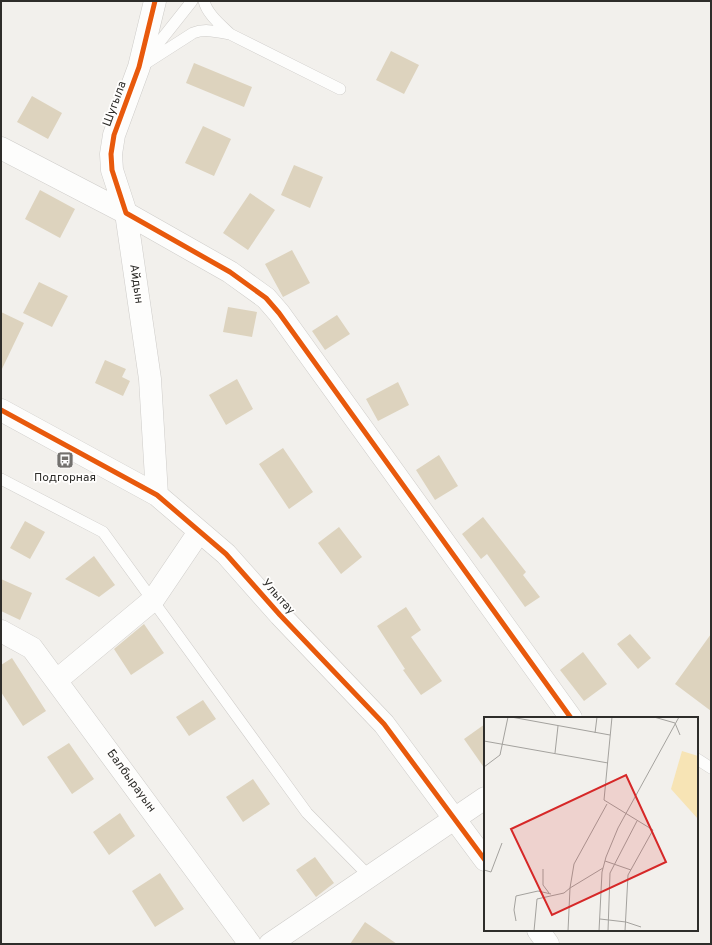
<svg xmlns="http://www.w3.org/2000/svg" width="712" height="945" viewBox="0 0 712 945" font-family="Overpass,sans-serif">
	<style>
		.building { fill: #ddd3be }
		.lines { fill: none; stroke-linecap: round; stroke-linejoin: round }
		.service-casing { stroke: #ceccc9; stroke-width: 12 }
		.minor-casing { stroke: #ceccc9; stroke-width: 23 }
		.service { stroke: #fdfdfc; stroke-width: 11 }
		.minor { stroke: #fdfdfc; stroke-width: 22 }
		.cycleway-casing { stroke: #fffefd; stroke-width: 8 }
		.cycleway { stroke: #e8590c; stroke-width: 5 }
		.labels { text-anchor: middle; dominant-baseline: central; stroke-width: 3.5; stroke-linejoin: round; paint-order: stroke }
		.street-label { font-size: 12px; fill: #2e2d2a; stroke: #fffefd }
		.poi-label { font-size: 12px; fill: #2e2d2a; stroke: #fffefd }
		.inset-road { fill: none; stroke: #a4a29e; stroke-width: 1 }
		.view { fill: #d62828; fill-opacity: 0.15; stroke: #d62828; stroke-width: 2 }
		.inset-edge { fill: none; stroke: #2e2d2a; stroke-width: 2 }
	</style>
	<rect width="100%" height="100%" fill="#f2f0ec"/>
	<path class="building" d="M391,51l28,14 -15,29 -28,-14z
		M194,63l58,24 -8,20 -58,-24z
		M32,96l30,17 -14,26 -31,-17z
		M203,126l28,13 -17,37 -29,-13z
		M294,165l29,12 -13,31 -29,-13z
		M40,190l35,19 -15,29 -35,-19z
		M250,193l25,17 -27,40 -25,-17z
		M292,250l18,33 -27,14 -18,-33z
		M39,282l29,14 -16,31 -29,-14z
		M228,307l29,5 -5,25 -29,-5z
		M1,312l23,11 -23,48z
		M337,315l13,19 -25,16 -13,-19z
		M105,360l21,9 -4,8 8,4 -7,15 -28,-13z
		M237,379l16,30 -27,16 -17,-30z
		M398,382l11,23 -31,16 -12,-22z
		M283,448l30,44 -24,17 -30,-45z
		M439,455l19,31 -23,14 -19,-30z
		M483,517l43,55 -3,3 17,22 -15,10 -38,-53 -6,5 -19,-25z
		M25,521l20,11 -15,27 -20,-11z
		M339,527l23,30 -21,17 -23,-31z
		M94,556l21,29 -16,12 -34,-18z
		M1,579l31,14 -12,27 -19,-9z
		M406,607l15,23 -10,7 31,44 -21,14 -18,-25 2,-1 -28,-43z
		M144,624l20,29 -33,22 -17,-26z
		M630,634l21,24 -13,11 -21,-25z
		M711,634v77l-36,-27z
		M583,652l24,32 -23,17 -24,-31z
		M12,658l34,53 -23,15 -22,-34v-27z
		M203,700l13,19 -27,17 -13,-19z
		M485,724v45l-21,-30z
		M69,743l25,36 -22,15 -25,-37z
		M253,779l17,25 -27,18 -17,-25z
		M120,813l15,23 -26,19 -16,-23z
		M315,857l19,26 -18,14 -20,-27z
		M160,873l24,36 -29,18 -23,-36z
		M365,922l32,22h-47z"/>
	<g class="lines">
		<g class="service-casing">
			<path id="service" d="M204,1c3,13 17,24 26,33
				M146,59l46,-58
				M140,67l53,-34c12,-5 25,-1 37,1l110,55
				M1,479l102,53 204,281 63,64
				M697,759l14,9"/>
		</g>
		<g class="minor-casing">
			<path id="minor" d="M155,1l-16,66 -25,68 -3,19 1,16 14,43 104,59 36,26 13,15 292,405
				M1,148l125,65 24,166 7,116
				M1,410l156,85 69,59 54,61 104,109 101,136
				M1,631l31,17 218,296
				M57,680l96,-80 46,-68
				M538,930l10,14
				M270,944l215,-146"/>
		</g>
		<use href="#service" class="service"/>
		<use href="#minor" class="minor"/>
		<g class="cycleway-casing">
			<path id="cycleway" d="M155,1l-16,66 -25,68 -3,19 1,16 14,43 104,59 36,26 13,15 292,405
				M1,410l156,85 69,59 54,61 104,109 101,136"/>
		</g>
		<use href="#cycleway" class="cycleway"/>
	</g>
	<defs>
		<g id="bus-square" transform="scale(0.9)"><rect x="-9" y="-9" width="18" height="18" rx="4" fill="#73716e" stroke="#fffefd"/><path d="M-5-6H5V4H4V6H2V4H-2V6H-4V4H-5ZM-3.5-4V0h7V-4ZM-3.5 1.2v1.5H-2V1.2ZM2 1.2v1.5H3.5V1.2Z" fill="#fff"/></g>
	</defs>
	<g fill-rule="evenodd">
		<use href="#bus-square" x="65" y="460"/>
	</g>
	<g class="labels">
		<g class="street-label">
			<text transform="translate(115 104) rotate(-70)">Шугыла</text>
			<text transform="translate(136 284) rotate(82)">Айдын</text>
			<text transform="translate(278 597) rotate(48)">Улытау</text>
			<text transform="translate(131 781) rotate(54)">Балбырауын</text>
		</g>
		<g class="poi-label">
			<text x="65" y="478">Подгорная</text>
		</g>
	</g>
	<g transform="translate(484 717)">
		<rect width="214" height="214" fill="#f2f0ec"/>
		<path d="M198,34l16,5v63l-27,-30z" fill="#f7e4b5"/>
		<path class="inset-road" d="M27,0l99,18M128,0l-8,83 49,30 -25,45 -3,56M170,0l21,6 5,12M111,16l2,-16M0,24l124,22M71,36l3,-27M0,50l16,-12 8,-38M121,144l26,9M59,152v16l6,8M0,153l7,2 11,-29M116,202l26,3 15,5M32,204l-2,-11 2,-14 22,-5 13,3M50,214l3,-32 27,-6 6,-5 4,-24 33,-60M84,214l2,-43 33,-20M115,214l3,-59 4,-15 12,-29 61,-111M124,214l2,-58 27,-52"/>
		<path class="view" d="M142,58l40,87 -114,53 -41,-86z"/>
		<rect width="214" height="214" class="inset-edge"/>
	</g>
	<rect width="712" height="945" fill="none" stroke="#2e2d2a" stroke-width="4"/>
</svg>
